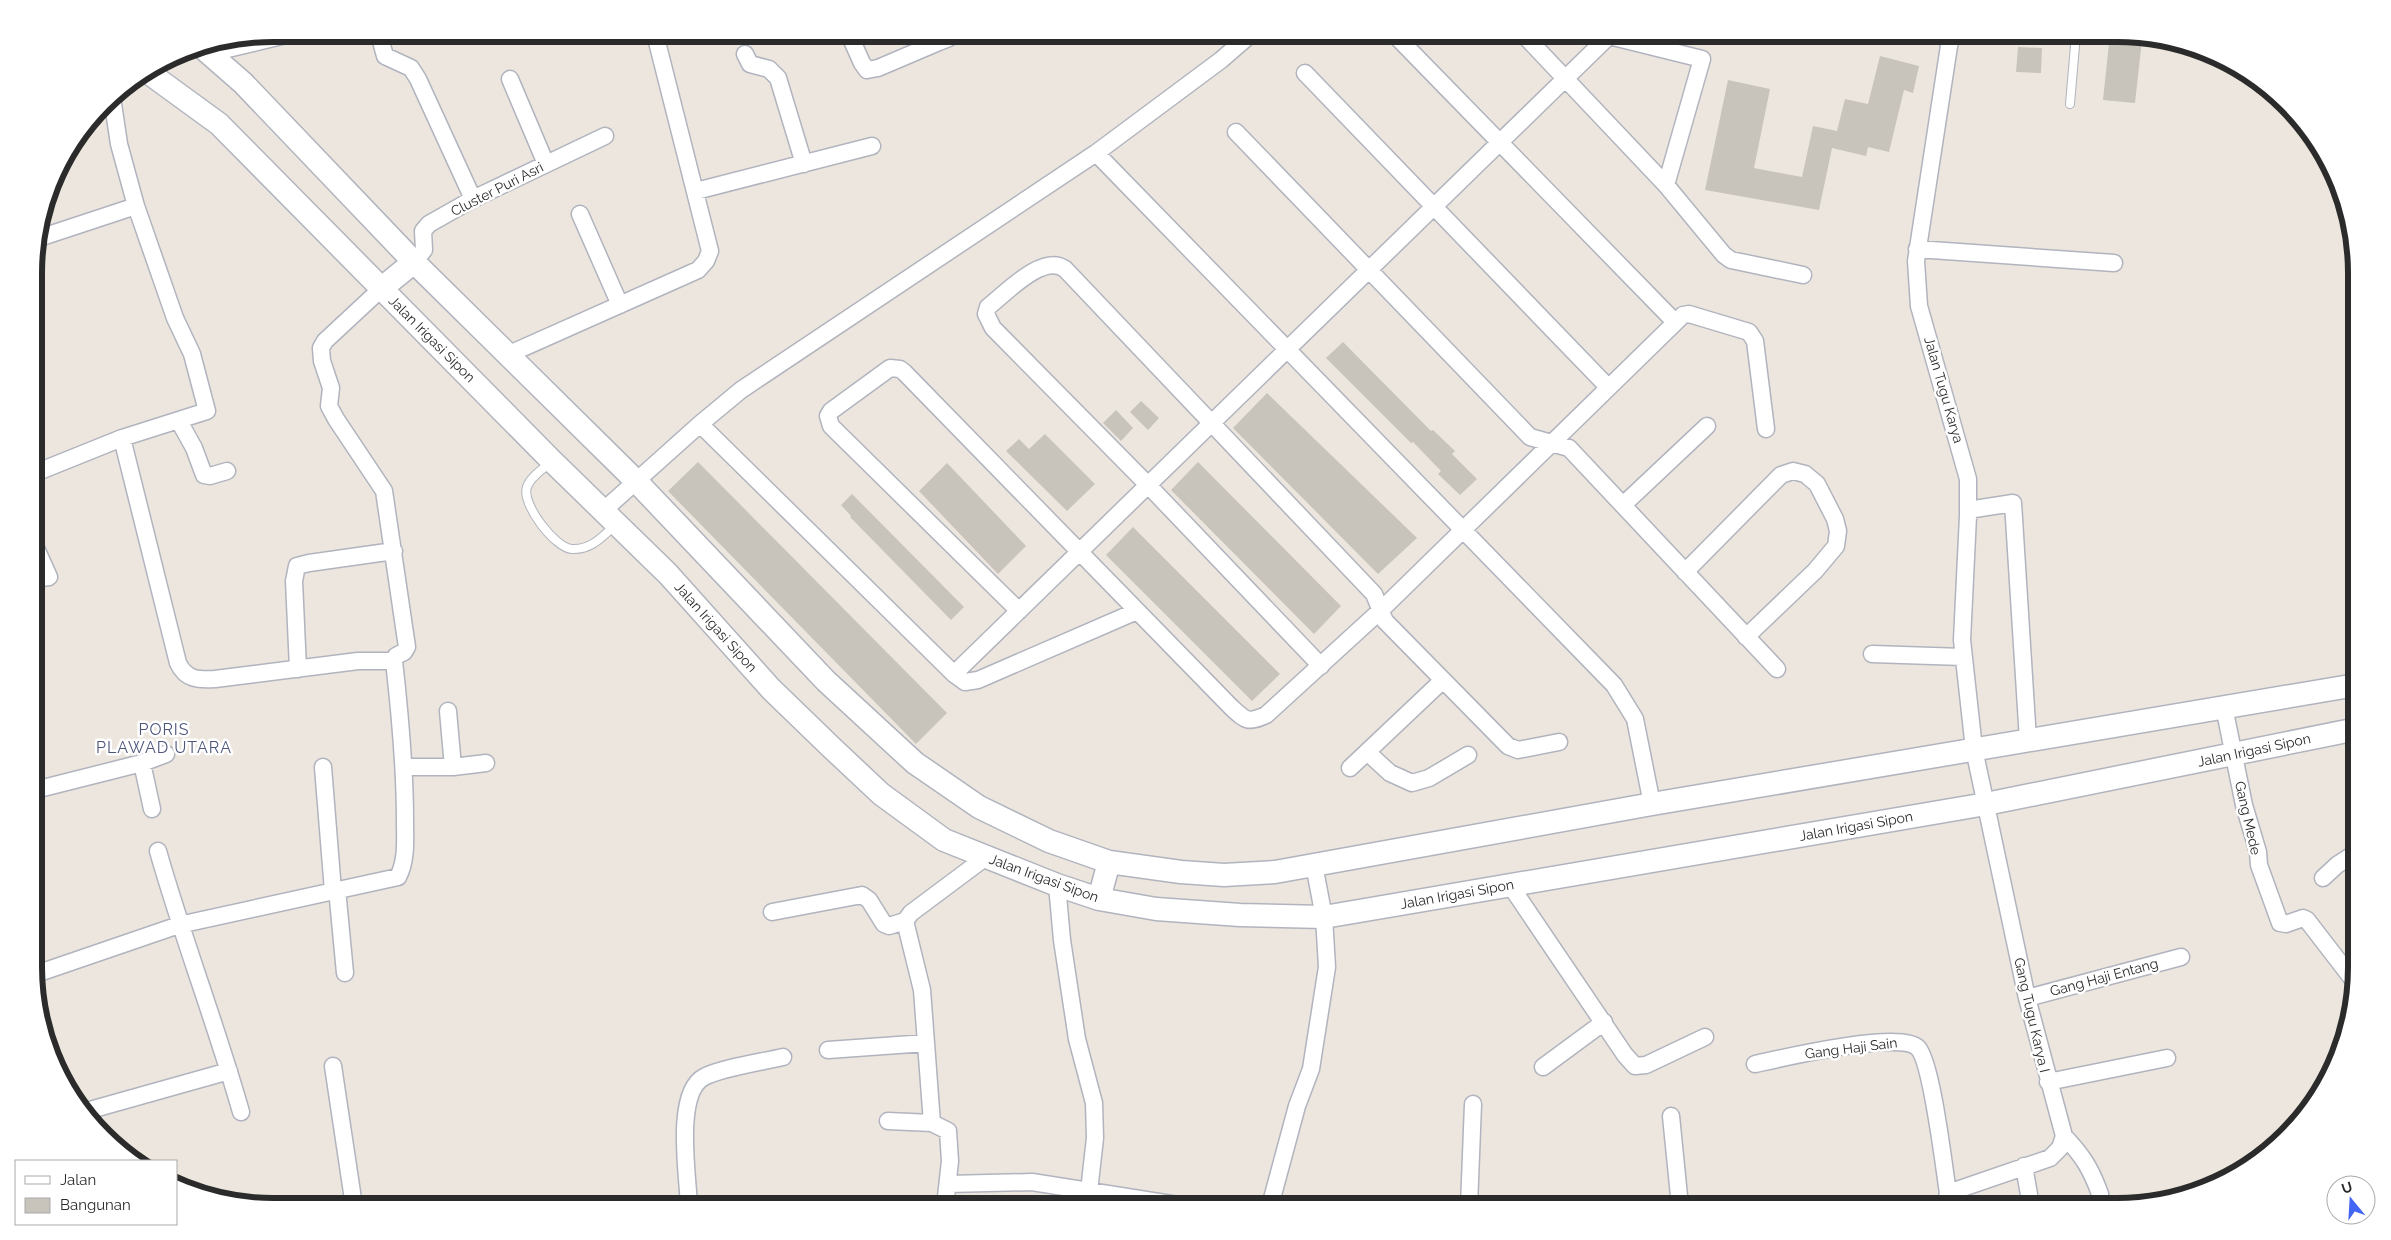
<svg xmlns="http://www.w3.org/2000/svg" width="2391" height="1240" viewBox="0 0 2391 1240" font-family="Raleway,sans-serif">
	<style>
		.building { fill: #c8c4bc }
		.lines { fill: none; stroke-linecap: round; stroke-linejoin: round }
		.lane-casing { stroke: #b1b4be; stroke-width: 10 }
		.street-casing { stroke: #b1b4be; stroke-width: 19 }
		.secondary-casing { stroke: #b1b4be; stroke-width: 25 }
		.lane { stroke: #fff; stroke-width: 8 }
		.street { stroke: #fff; stroke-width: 16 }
		.secondary { stroke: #fff; stroke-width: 22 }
		.labels { text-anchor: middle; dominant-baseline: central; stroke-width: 5; stroke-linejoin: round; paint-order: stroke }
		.street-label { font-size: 14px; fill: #2b2b2b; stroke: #fff }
		.quarter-label { font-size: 16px; letter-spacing: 1px; fill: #4d557b; stroke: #fff }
		.rim { fill: none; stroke: #2b2b2b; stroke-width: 6 }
	</style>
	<rect width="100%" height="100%" fill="#ece6de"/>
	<path class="building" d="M2110,34l32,6 -7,63 -32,-3z
		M2018,47l24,1 -1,25 -25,-1z
		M1880,56l39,10 -6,27 -9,-3 -15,62 -21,-5 -2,9 -34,-8 -13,62 -114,-20 23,-110 42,9 -16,79 48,9 11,-51 24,5 8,-32 23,5z
		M1343,342l88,89 2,-1 22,21 -3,3 25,25 -17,16 -22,-21 3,-3 -28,-29 -2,1 -85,-85z
		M1267,393l150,145 -39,36 -145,-146z
		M1141,401l18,17 -11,12 -18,-18z
		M1116,410l17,18 -12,13 -18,-18z
		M1045,434l50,50 -28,27 -61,-60 13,-12 10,10z
		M698,462l249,251 -31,31 -248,-253z
		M1198,462l143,144 -27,28 -143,-144z
		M947,463l79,83 -28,28 -79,-83z
		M852,494l112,113 -13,13 -101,-103 1,-1 -10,-11z
		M1133,527l147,147 -28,27 -146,-146z"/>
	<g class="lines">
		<g class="lane-casing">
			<path id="lane" d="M2070,104l6,-70
				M551,462c-8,7 -21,15 -24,25 -6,17 28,61 45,62 19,1 30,-12 43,-24"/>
		</g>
		<g class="street-casing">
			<path id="street" d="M379,34l6,22 26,12 7,11 55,120
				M849,34l13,29 5,7 11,-2 61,-26 10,-4 2,-4
				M1394,34l281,288
				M1523,34l143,151 58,70 7,5 72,15
				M211,53l79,-19
				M745,54l5,10 19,5 9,9 26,86
				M1305,73l303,314
				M510,79l36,85
				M1236,132l294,305 39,11 208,221
				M1096,153l518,532 21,34 17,85
				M696,191l176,-45
				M580,214l40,91
				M39,238l97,-32 -17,-62 -7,-47
				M1917,249l197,14
				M414,262l10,-12 -1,-19 6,-7 44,-25 132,-63
				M507,355l191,-85 8,-9 4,-10 -55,-217
				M179,421l15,27 10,27 6,1 17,-5
				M700,424l254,250 11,8 13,-2 159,-69
				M122,438l56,225c8,17 21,17 37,16l143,-18h36
				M35,473l87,-35 85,-27 -15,-57 -17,-36 -39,-112
				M1623,505l84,-79
				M604,510l96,-86 41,-34 355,-237 125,-93 30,-26
				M1968,510l45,-7 15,237
				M35,546l14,31 -14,2
				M1685,572l96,-97 12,-4 12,3 12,10 18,35 3,12 -2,15 -21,25 -69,66
				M1019,611l-188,-185 -3,-10 3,-5 59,-43 10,1 4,3 328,336c14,13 16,15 34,7l115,-105 302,-295 6,-1 60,18 6,9 11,88
				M1872,654l91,3
				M1321,666l-173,-181 -155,-157 -7,-14 2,-7c18,-14 55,-54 77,-38l309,325 11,27 123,125 10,4 41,-8
				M298,669l-4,-88 3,-15 12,-3 85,-12
				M954,674l655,-638 93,23 -36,126
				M2224,707l20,98 14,47 1,13 21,58 6,1 17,-6 4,2 47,61
				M448,711l5,56
				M1367,752l23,21 22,10 17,-5 39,-23
				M142,763l10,46
				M323,767l10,124
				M405,767h48l33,-4
				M1350,768l92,-87
				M35,790l107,-27 24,-9
				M158,851c25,88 58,173 83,261
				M2323,878l14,-13 20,-13
				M1057,885l5,55 15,99 17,64 1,35 -6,53
				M1510,885l115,170 10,11 11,-1 59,-28
				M337,889l8,84
				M772,912l90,-17 7,5 15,24 5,2 16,-5
				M36,974l143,-49 219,-48c9,-17 7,-38 7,-56 0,-54 -5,-107 -11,-160l2,-5 8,-4 3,-5 -23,-156 -48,-72 -7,-13 2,-18 -9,-27 -1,-13 4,-7 57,-53
				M2027,998l154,-41
				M828,1050l98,-7
				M1755,1064c27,-6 146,-34 163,-16 14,15 26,120 30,145l-3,13
				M333,1066l21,140
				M1543,1067l61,-45
				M2048,1082l119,-24
				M83,1112l146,-41
				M1671,1116l9,90
				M888,1121l44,2 16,8 2,30 -5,45
				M932,1123l-10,-133 -17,-69 6,-8 75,-56
				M2064,1136c19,20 27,33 36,58
				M2024,1166l7,40
				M948,1184l84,-2 152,24
				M1948,1193l102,-35 10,-10 4,-12 -37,-138 -53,-249 -12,-109 6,-124v-37l-49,-173 -3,-45 33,-215 3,-12
				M689,1206c-1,-29 -15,-113 15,-129 17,-9 58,-15 79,-20
				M1270,1206l27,-100 14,-37 16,-102 -3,-50 -10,-52
				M1469,1206l4,-102"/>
		</g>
		<g class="secondary-casing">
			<path id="secondary" d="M203,48l40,35 171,179 222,219 190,200 89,82 64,44 70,34 60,21 72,10 43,3 51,-3 377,-68 704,-119
				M149,73l70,51 333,337 116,113 103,115 61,59 49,46 63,46 113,45 42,14 57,10 84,6 84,2 662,-113 371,-75
				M382,288l32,-26
				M1099,899l10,-37"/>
		</g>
		<use href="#lane" class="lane"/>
		<use href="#street" class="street"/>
		<use href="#secondary" class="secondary"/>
	</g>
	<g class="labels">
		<g class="street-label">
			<text transform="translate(497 189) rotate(-27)">Cluster Puri Asri</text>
			<text transform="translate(432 339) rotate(45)">Jalan Irigasi Sipon</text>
			<text transform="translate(1944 390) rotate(74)">Jalan Tugu Karya</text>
			<text transform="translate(716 627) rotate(48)">Jalan Irigasi Sipon</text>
			<text transform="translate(2254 750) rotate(-12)">Jalan Irigasi Sipon</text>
			<text transform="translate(2248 818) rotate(77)">Gang Mede</text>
			<text transform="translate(1856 826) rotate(-10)">Jalan Irigasi Sipon</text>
			<text transform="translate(1044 878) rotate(20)">Jalan Irigasi Sipon</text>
			<text transform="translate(1457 894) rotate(-10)">Jalan Irigasi Sipon</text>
			<text transform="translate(2104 977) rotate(-15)">Gang Haji Entang</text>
			<text transform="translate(2032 1015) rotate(77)">Gang Tugu Karya I</text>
			<text transform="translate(1851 1048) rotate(-7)">Gang Haji Sain</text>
		</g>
		<g class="quarter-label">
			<text x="164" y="729">PORIS<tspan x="164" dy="18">PLAWAD UTARA</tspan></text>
		</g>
	</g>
	<path d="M0 0H2391V1240H0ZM273 42H2117A231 231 0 0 1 2348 273V967A231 231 0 0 1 2117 1198H273A231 231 0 0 1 42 967V273A231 231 0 0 1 273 42Z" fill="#fff" fill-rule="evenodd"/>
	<path class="rim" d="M273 42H2117A231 231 0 0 1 2348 273V967A231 231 0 0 1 2117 1198H273A231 231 0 0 1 42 967V273A231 231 0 0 1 273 42Z"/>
	<rect x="15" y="1160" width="162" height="65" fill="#ffffff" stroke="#aaaaaa"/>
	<rect x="25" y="1176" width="25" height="8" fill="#ffffff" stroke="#aaaaaa"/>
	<text x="60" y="1185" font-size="15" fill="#2b2b2b">Jalan</text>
	<rect x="25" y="1198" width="25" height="15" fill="#c8c4bc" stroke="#aaaaaa"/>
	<text x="60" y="1210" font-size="15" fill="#2b2b2b">Bangunan</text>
	<g transform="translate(2351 1200) rotate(342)"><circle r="24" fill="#ffffff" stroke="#aaaaaa"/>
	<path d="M0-4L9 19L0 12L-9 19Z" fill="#4365f4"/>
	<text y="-8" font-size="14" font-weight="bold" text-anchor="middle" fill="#2b2b2b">U</text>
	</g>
</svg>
